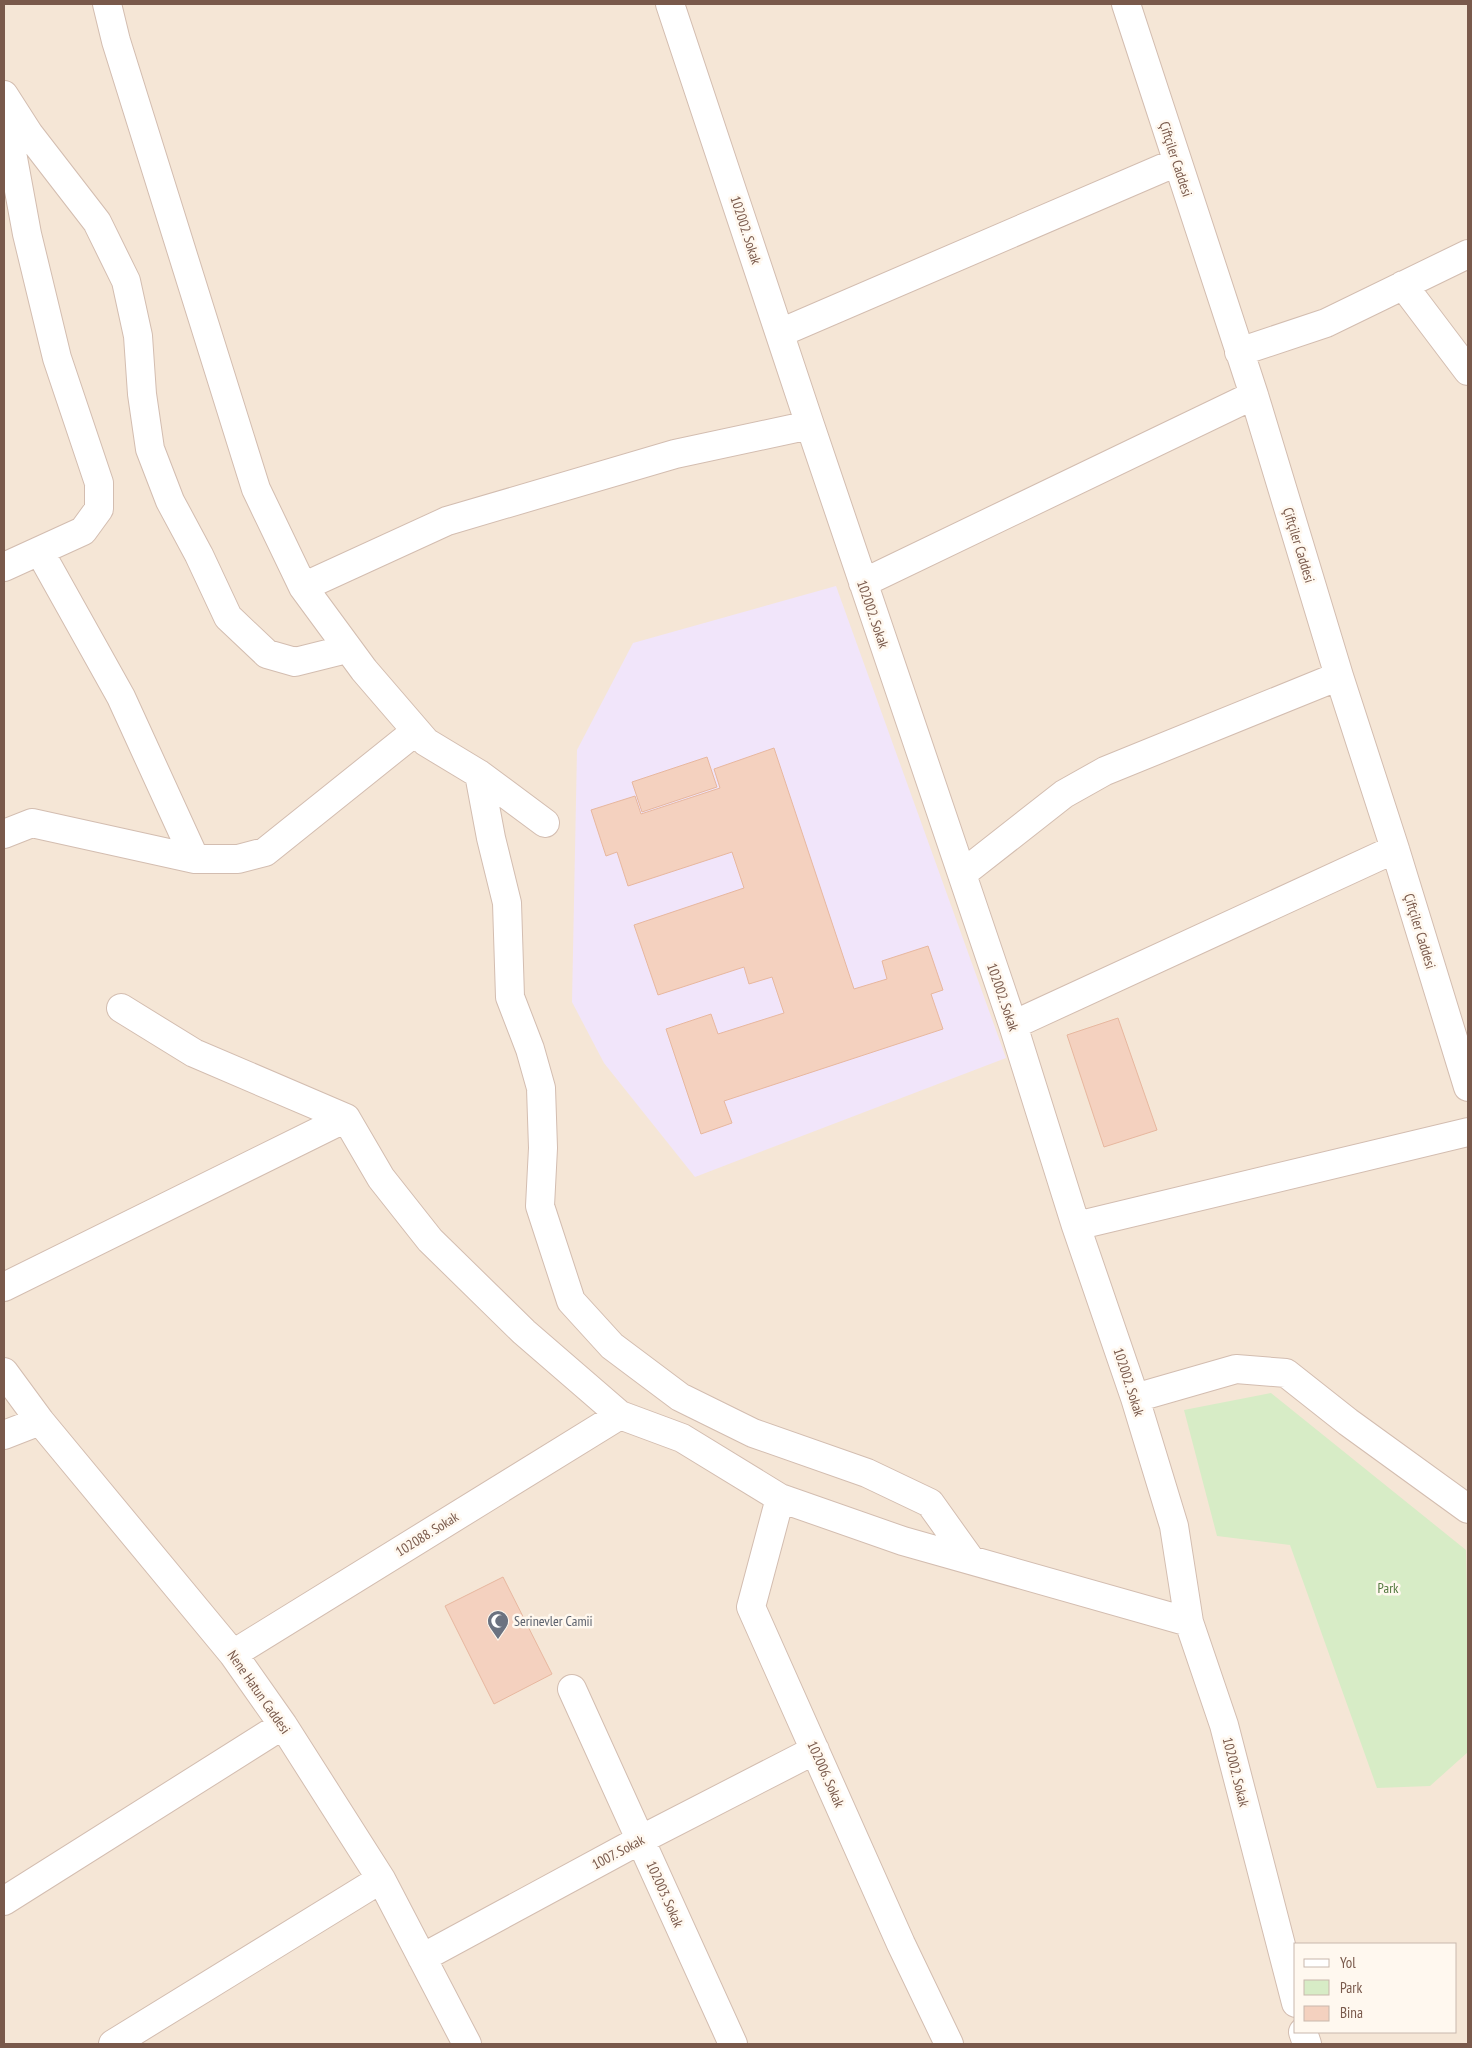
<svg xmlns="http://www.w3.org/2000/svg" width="1472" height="2048" viewBox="0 0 1472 2048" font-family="'PT Sans Narrow',sans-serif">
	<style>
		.residential { fill: #f5e6d6; fill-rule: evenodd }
		.education { fill: #f1e5fa }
		.green { fill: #d7ecc6 }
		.building { fill: #f4d1bf; stroke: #e7b79f }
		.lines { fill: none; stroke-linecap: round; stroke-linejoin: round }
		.minor-casing { stroke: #d3bdb0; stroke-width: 30 }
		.minor { stroke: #fff; stroke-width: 28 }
		.labels { text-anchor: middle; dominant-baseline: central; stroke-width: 5; stroke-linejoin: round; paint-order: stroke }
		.street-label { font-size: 14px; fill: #79594b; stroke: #fff8ef }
		.park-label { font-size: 14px; fill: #53793f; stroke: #fff8ef }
		.worship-label { font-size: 14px; fill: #5b616d; stroke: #fff8ef; text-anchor: start }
	</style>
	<rect width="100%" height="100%" fill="#fdf4e8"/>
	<path class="residential" d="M4,4h1464v2040h-1464zM1296,1944h160v88h-160z"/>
	<path class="education" d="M836,586l170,472 -311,119 -91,-114 -32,-61 5,-252 56,-107z"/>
	<path class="green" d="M1271,1393l195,157 2,87v115l-38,34 -53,2 -87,-243 -73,-9 -33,-126z"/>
	<path class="building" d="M774,748l80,241 33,-10 -5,-18 46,-15 15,44 -12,4 12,35 -219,72 8,22 -31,11 -35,-105 45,-15 7,20 66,-21 -12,-36 -23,7 -5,-17 -86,28 -24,-70 110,-37 -12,-36 -104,34 -11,-34 -11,4 -15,-46 44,-14 6,18 79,-26 -6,-19z
		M707,757l10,30 -75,25 -10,-30z
		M1118,1018l39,112 -53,17 -37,-112z
		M503,1577l49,97 -58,30 -49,-98z"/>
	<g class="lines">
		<g class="minor-casing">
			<path id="minor" d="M107,4l9,37 140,448 47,98 61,83 62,72 53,32 66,49
				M670,4l140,421 203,600 63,201 59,172 39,128 15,96 35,103 72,278
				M1126,4l128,391 85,281 56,173 73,238
				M4,95l25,39 68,88 29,59 12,55 4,58 8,55 20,52 29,54 29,62 39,37 28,8 52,-13
				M4,109l23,125 30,124 42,125v26l-16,22 -79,36
				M1403,285l65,86
				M780,333l397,-171
				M1239,352l87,-29 142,-69
				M40,552l81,145 74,162
				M863,583l391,-188
				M303,587l144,-66 228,-67 135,-29
				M479,774l12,64 16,65 3,94 20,52 11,39 2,60 -3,58 31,95 41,45 68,51 73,36 114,40 63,30 40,56
				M4,834l28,-11 163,36h43l27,-7 151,-121
				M962,874l102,-80 41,-23 234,-95
				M121,1008l73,45 152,65 35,60 49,62 94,92 96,83 62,23 98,60 123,43 286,81
				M1013,1025l382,-176
				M1076,1226l392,-94
				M4,1287l342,-169
				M4,1372l36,49 193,233 50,71 98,154 86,165
				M1135,1398l101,-29 50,4 62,49 120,87
				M4,1435l36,-14
				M780,1498l-29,109 150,337 48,100
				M233,1654l387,-239
				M572,1689l161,355
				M4,1901l279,-176
				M422,1958l218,-118 175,-90
				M1303,2032l4,12
				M113,2044l268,-165"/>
		</g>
		<use href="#minor" class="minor"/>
	</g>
	<defs>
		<g id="mosque-pin" transform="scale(1.125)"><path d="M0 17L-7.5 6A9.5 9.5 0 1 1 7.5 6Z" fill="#6b7280" stroke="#fff8ef"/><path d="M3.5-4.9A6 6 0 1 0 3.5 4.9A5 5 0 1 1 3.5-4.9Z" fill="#fff"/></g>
	</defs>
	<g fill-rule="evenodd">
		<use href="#mosque-pin" x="498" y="1621"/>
	</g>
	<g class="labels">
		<g class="street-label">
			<text transform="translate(1176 159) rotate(72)">Çiftçiler Caddesi</text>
			<text transform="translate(746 230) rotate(72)">102002. Sokak</text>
			<text transform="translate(1299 545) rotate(73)">Çiftçiler Caddesi</text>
			<text transform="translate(873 614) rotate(71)">102002. Sokak</text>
			<text transform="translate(1420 931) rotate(73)">Çiftçiler Caddesi</text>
			<text transform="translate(1003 997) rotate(71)">102002. Sokak</text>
			<text transform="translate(1129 1382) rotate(72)">102002. Sokak</text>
			<text transform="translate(427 1534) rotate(-32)">102088. Sokak</text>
			<text transform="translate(259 1692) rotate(55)">Nene Hatun Caddesi</text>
			<text transform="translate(1236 1772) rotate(76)">102002. Sokak</text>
			<text transform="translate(826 1774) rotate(66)">102006. Sokak</text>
			<text transform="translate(618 1852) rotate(-28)">1007. Sokak</text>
			<text transform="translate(665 1894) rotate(66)">102003. Sokak</text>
		</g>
		<g class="park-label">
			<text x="1388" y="1588">Park</text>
		</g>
		<g class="worship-label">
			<text x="514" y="1621">Serinevler Camii</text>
		</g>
	</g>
	<rect width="1472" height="2048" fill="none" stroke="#79594b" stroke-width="10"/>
	<rect x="1294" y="1943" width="162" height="90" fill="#fff8ef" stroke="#c9b8ad"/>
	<rect x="1304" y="1959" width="25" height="8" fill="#ffffff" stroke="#c9b8ad"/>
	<text x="1340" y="1968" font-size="15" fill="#79594b">Yol</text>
	<rect x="1304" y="1980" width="25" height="15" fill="#d7ecc6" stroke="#c9b8ad"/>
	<text x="1340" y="1993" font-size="15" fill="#79594b">Park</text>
	<rect x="1304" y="2006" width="25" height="15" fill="#f4d1bf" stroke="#c9b8ad"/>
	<text x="1340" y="2018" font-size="15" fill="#79594b">Bina</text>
</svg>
